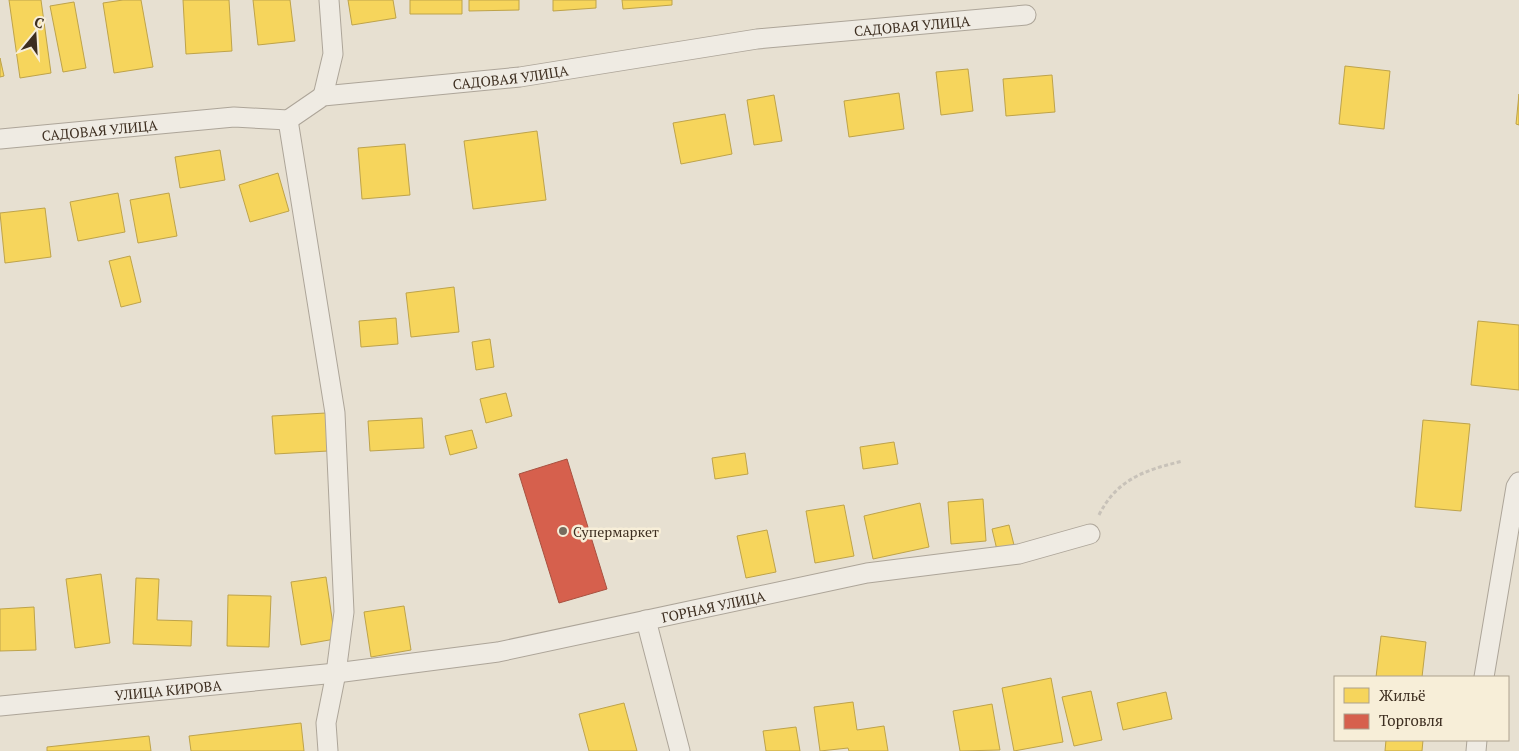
<svg xmlns="http://www.w3.org/2000/svg" width="1519" height="751" viewBox="0 0 1519 751" font-family="'PT Serif',serif">
	<style>
		.homes { fill: #f6d55c; stroke: #bea34a }
		.shops { fill: #d6604d; stroke: #a85140 }
		.lines { fill: none; stroke-linecap: round; stroke-linejoin: round }
		.street-casing { stroke: #ada599; stroke-width: 21 }
		.path { stroke: #c8c2b9; stroke-width: 3; stroke-dasharray: 4 2.5; stroke-linecap: butt }
		.street { stroke: #efebe3; stroke-width: 19 }
		.poi-dot { fill: #786c5e; stroke: #f7eed8; stroke-width: 2 }
		.labels { text-anchor: middle; dominant-baseline: central; stroke-width: 5; stroke-linejoin: round; paint-order: stroke }
		.street-label { font-size: 14px; fill: #3d2e20; stroke: #f7eed8 }
		.poi-label { font-size: 14px; fill: #3d2e20; stroke: #f7eed8; text-anchor: start }
	</style>
	<rect width="100%" height="100%" fill="#e7e0d1"/>
	<path class="homes" d="M9,0h32l10,73 -31,5z
		M123,0h18l12,67 -39,6 -11,-70z
		M183,0h46l3,51 -46,3z
		M253,0h37l5,41 -37,4z
		M348,0h45l3,18 -44,7z
		M410,0h52v14h-52z
		M469,0h50v10l-50,1z
		M553,0h43v8l-43,3z
		M622,0h50v5l-49,4z
		M74,2l12,66 -23,4 -13,-66z
		M0,58l4,18 -4,1z
		M1345,66l45,5 -6,58 -45,-5z
		M968,69l5,42 -32,4 -5,-43z
		M1052,75l3,37 -49,4 -3,-37z
		M899,93l5,36 -55,8 -5,-36z
		M1519,94v31l-3,-1z
		M774,95l8,46 -28,4 -7,-45z
		M725,114l7,40 -51,10 -8,-41z
		M537,131l9,69 -73,9 -9,-68z
		M405,144l5,51 -48,4 -4,-51z
		M220,150l5,30 -45,8 -5,-31z
		M278,173l11,38 -39,11 -11,-37z
		M118,193l7,39 -47,9 -8,-39z
		M169,193l8,43 -39,7 -8,-43z
		M45,208l6,49 -46,6 -5,-50z
		M130,256l11,46 -20,5 -12,-46z
		M454,287l5,45 -48,5 -5,-44z
		M396,318l2,26 -37,3 -2,-26z
		M1478,321l41,4v65l-48,-5z
		M490,339l4,28 -18,3 -4,-28z
		M506,393l6,23 -26,7 -6,-24z
		M326,413l2,38 -53,3 -3,-38z
		M422,418l2,30 -54,3 -2,-30z
		M1423,420l47,4 -9,87 -46,-4z
		M472,430l5,18 -27,7 -5,-19z
		M894,442l4,22 -35,5 -3,-22z
		M745,453l3,21 -33,5 -3,-21z
		M983,499l3,42 -35,3 -3,-42z
		M920,503l9,44 -56,12 -9,-43z
		M844,505l10,51 -39,7 -9,-52z
		M1009,525l5,20 -17,5 -5,-21z
		M767,530l9,42 -30,6 -9,-42z
		M101,574l9,69 -35,5 -9,-69z
		M326,577l9,62 -34,6 -10,-63z
		M136,578l23,1 -2,41 35,1 -1,25 -58,-2z
		M228,595l43,1 -2,51 -42,-1z
		M404,606l7,44 -40,7 -7,-45z
		M34,607l2,43 -36,1v-42z
		M1381,636l45,6 -4,35h-46z
		M1051,678l12,64 -49,9 -12,-63z
		M1091,691l11,49 -28,6 -12,-49z
		M1166,692l6,27 -49,11 -6,-27z
		M853,702l4,28 27,-4 4,25h-39l-1,-3 -28,3 -6,-44z
		M624,703l13,48h-48l-10,-37z
		M992,704l8,46 -40,1 -7,-40z
		M301,723l3,28h-113l-2,-15z
		M796,727l4,24h-34l-3,-20z
		M149,736l2,15h-104v-4z
		M1386,740h37l-1,11h-37z"/>
	<path class="shops" d="M567,459l40,130 -48,14 -40,-129z"/>
	<g class="lines">
		<g class="street-casing">
			<g id="street">
				<path d="M323,96l10,-42 -4,-54"/>
				<path d="M288,120l47,293 9,199 -8,61 -10,50 2,28"/>
				<path id="s1" d="M0,139l234,-22 54,3 35,-24 197,-19 237,-38 269,-24"/>
				<path d="M646,620l34,131"/>
				<path d="M1484,677l32,-190 3,-5"/>
				<path id="s2" d="M0,706l336,-33 162,-21 369,-79 152,-19 71,-20"/>
				<path d="M1476,751l1,-11"/>
			</g>
		</g>
		<path class="path" d="M1099,515c18,-36 46,-45 84,-54"/>
		<use href="#street" class="street"/>
	</g>
	<circle class="poi-dot" cx="563" cy="531" r="5"/>
	<g class="labels">
		<g class="street-label">
			<text stroke="none"><textPath href="#s1" startOffset="925">САДОВАЯ УЛИЦА</textPath></text>
			<text stroke="none"><textPath href="#s1" startOffset="520">САДОВАЯ УЛИЦА</textPath></text>
			<text stroke="none"><textPath href="#s1" startOffset="100">САДОВАЯ УЛИЦА</textPath></text>
			<text stroke="none"><textPath href="#s2" startOffset="721">ГОРНАЯ УЛИЦА</textPath></text>
			<text stroke="none"><textPath href="#s2" startOffset="169">УЛИЦА КИРОВА</textPath></text>
		</g>
		<g class="poi-label">
			<text x="573" y="531">Супермаркет</text>
		</g>
	</g>
	<rect x="1334" y="676" width="175" height="65" fill="#f7eed8" stroke="#ada18e"/>
	<rect x="1344" y="688" width="25" height="15" fill="#f6d55c" stroke="#ada18e"/>
	<text x="1379" y="701" font-size="15" fill="#3d2e20">Жильё</text>
	<rect x="1344" y="714" width="25" height="15" fill="#d6604d" stroke="#ada18e"/>
	<text x="1379" y="726" font-size="15" fill="#3d2e20">Торговля</text>
	<g transform="translate(35 35) rotate(18)" stroke="#f7eed8" stroke-width="4" paint-order="stroke">
	<path d="M0-4L9 19L0 12L-9 19Z" fill="#3d2e20"/>
	<text y="-8" font-size="14" font-weight="bold" text-anchor="middle" fill="#3d2e20">С</text>
	</g>
</svg>
